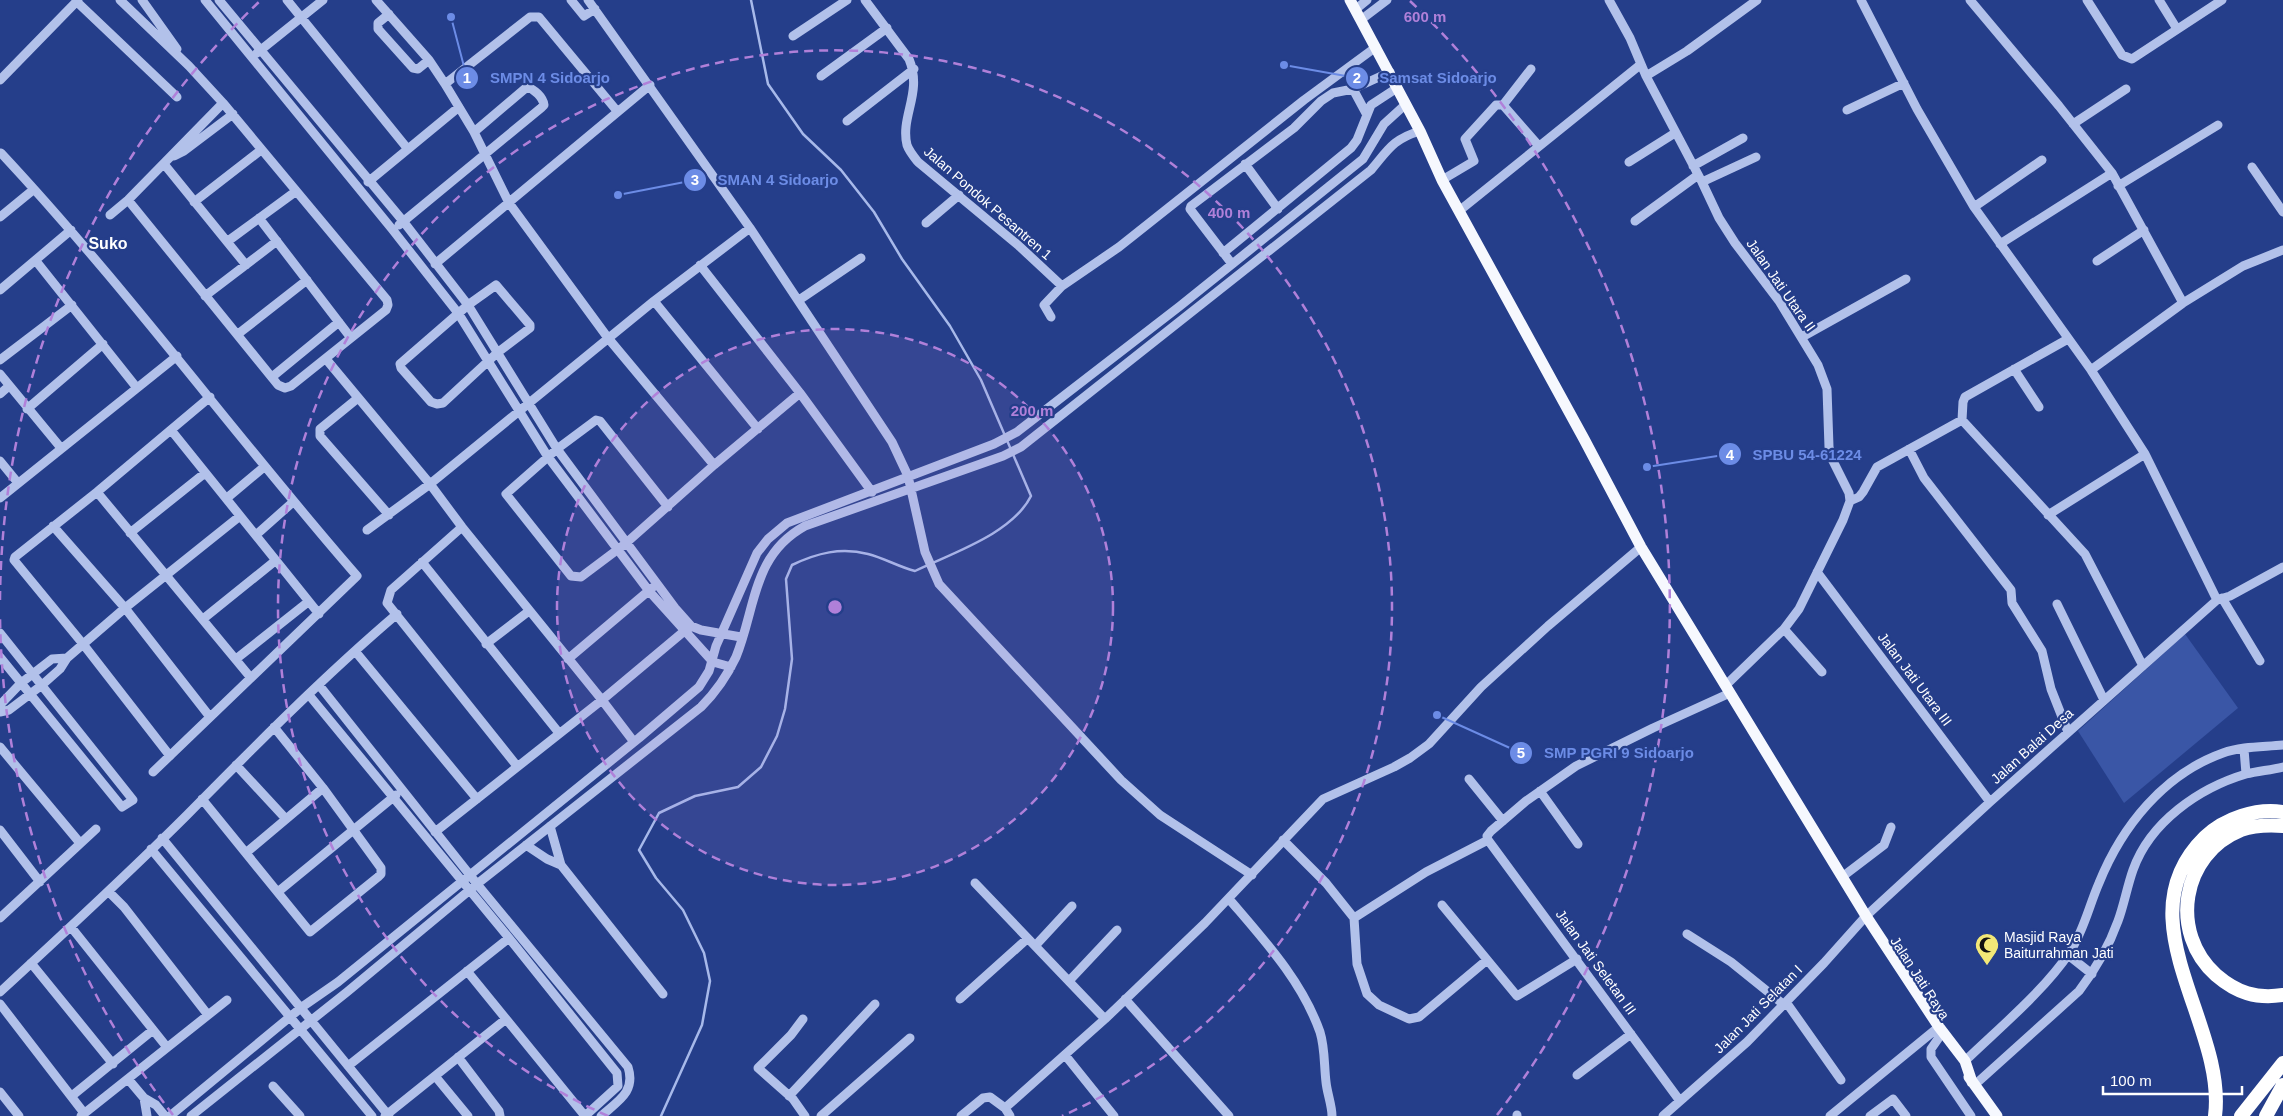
<svg xmlns="http://www.w3.org/2000/svg" width="2283" height="1116" viewBox="0 0 2283 1116" font-family="Helvetica,sans-serif">
	<style>
		.green { fill: #3a56a6 }
		.lines { fill: none; stroke-linecap: round; stroke-linejoin: round }
		.stream { stroke: #a7b9ea; stroke-width: 2.5 }
		.minor { stroke: #b2c1ea; stroke-width: 9 }
		.major { stroke: #f6f8fe; stroke-width: 11 }
		.highway { stroke: #fff; stroke-width: 14 }
		.ring { fill: none; stroke: #b080d9; stroke-width: 2.5; stroke-dasharray: 9 6 }
		.labels { text-anchor: middle; dominant-baseline: central; stroke-width: 4.5; stroke-linejoin: round; paint-order: stroke }
		.street-label { font-size: 14px; fill: #fff; stroke: #253e8a }
		.poi-label { font-size: 14px; fill: #fff; stroke: #253e8a; text-anchor: start }
		.quarter-label { font-size: 16px; font-weight: bold; fill: #fff; stroke: #253e8a }
		.centre { fill: #b080d9; stroke: #253e8a; stroke-width: 2.5 }
		.ring-label { font-size: 15px; text-anchor: middle; font-weight: bold; fill: #b080d9; stroke: #253e8a; stroke-width: 4.5; stroke-linejoin: round; paint-order: stroke }
		.leader { fill: none; stroke: #6c8ce6; stroke-width: 2 }
		.callout-dot { fill: #6c8ce6; stroke: #253e8a; stroke-width: 2 }
		.mark-label { font-size: 15px; text-anchor: middle; font-weight: bold; fill: #fff }
		.callout-label { font-size: 15px; text-anchor: middle; font-weight: bold; fill: #6c8ce6; stroke: #253e8a; stroke-width: 4.5; stroke-linejoin: round; paint-order: stroke }
	</style>
	<rect width="100%" height="100%" fill="#253e8a"/>
	<path class="green" d="M2185,634l53,74 -114,95 -46,-72z"/>
	<g class="lines">
		<path class="stream" d="M661,1116l41,-91 8,-44 -6,-28 -21,-43 -27,-32 -17,-28 20,-37 36,-17 43,-9 23,-20 16,-31 8,-27 7,-50 -6,-80 6,-14c25,-12 49,-18 76,-11 16,4 31,13 47,17 37,-18 97,-37 116,-75l-50,-116 -31,-54 -48,-67 -28,-47 -33,-42 -38,-36 -35,-50 -17,-84"/>
		<path class="minor" d="M120,0l69,66 34,37 164,197 1,5 -2,5 -95,76 -6,2 -7,-3 -150,-185
			M142,0l35,49
			M205,0l187,229 66,84 90,144 101,134 64,71 18,5
			M219,0l184,221 65,84 89,144 118,159 16,18 10,4 40,7
			M287,0l120,148
			M376,0l53,60 16,24 29,48 35,71 99,135 106,127
			M571,0l13,16 11,-7
			M588,0l162,228 142,214 16,34 17,76 14,32 182,196 39,35 92,60
			M865,0l44,59c14,34 -9,57 -2,86 2,6 7,12 11,17l100,83 44,41
			M1609,0l21,38 16,38 56,106 17,36 16,25 44,58 39,64 9,24 2,58 4,14 16,32 1,8 -7,19 -44,89 -15,20 -58,56
			M1861,0l56,109 57,98 117,163 54,84 72,146
			M1970,0l89,106 53,67 71,130
			M2087,0l35,55 10,4 90,-59
			M2159,0l18,29
			M77,2l100,95
			M1356,9l11,-9
			M389,14l-11,9v6l35,39 5,1 11,-9
			M1362,19l25,-19
			M793,36l54,-36
			M257,53l66,-53
			M821,76l66,-48
			M1646,76l41,-25 70,-51
			M0,80l78,-80
			M445,84l85,-67h9l78,94
			M1353,89l14,26
			M1503,105l28,-36
			M1847,110l57,-27
			M847,121l67,-52
			M2073,124l53,-35
			M1,153c126,135 235,284 356,423l-204,196
			M174,156l10,-5 49,-37
			M1629,162l46,-29
			M164,164l82,101
			M1245,164l33,45
			M1693,166l50,-28
			M2252,167l31,45
			M1442,180l32,-19 -9,-22 31,-34h7l35,40
			M368,182l91,-75
			M1702,182l54,-25
			M2118,186l100,-61
			M194,202l67,-52
			M1974,207l68,-47
			M1459,211l181,-146
			M110,215l18,-15 95,-97
			M0,217l33,-27
			M259,218l92,120
			M1635,221l63,-46
			M926,223l33,-28
			M399,225l142,-117 3,-3c-1,-8 -10,-16 -17,-18l-53,45
			M228,241l67,-49
			M2000,244l112,-71
			M1223,253l128,-105 6,-8 14,-35 26,-17
			M36,261l101,127
			M2097,261l47,-31
			M435,264l215,-179
			M1232,264l-42,-55 1,-3 103,-78 27,-27 12,-8 20,-4 37,-17
			M700,265l100,128 72,99
			M496,285l34,40v3l-33,25 -54,50 -6,1 -6,-2 -30,-34 -1,-4 68,-59z
			M0,290l71,-60
			M205,296l72,-55
			M799,300l62,-42
			M654,301l104,128
			M1051,317l-7,-12 18,-19 57,-39 185,-147 72,-53
			M238,334l69,-54
			M1802,337l104,-58
			M326,359l104,125 32,43 140,173 32,42
			M0,360l72,-55
			M2014,369l25,38
			M2091,370l92,-67 60,-37 40,-16
			M0,374l61,74
			M272,377l67,-55
			M0,394l9,-8
			M358,398l-38,31v7l69,79
			M27,409l76,-65
			M1962,420l1,-18 2,-5 103,-58
			M171,430l148,184
			M1909,449l15,29 87,112 1,13 30,48 9,38 17,43
			M0,461l18,22
			M97,492l154,186
			M0,498l177,-142
			M227,498l37,-31
			M1850,501l9,-4 4,-5 14,-25 85,-47 123,134 58,112
			M668,507l-68,-86 -4,-1 -39,29 -51,45 65,82 10,1 44,-33 89,-79 86,-72
			M2048,515l97,-61
			M53,526l72,82 85,109
			M462,527l-71,63 -4,13 130,163
			M367,530l63,-46 224,-183 96,-73
			M130,533l75,-60
			M256,535l37,-33
			M422,562l137,171
			M1817,572l173,230
			M2222,598l38,63
			M2057,604l47,96
			M203,619l72,-58
			M1784,629l38,43
			M0,633l133,167 -11,7 -122,-150
			M486,644l43,-33
			M355,651l122,148
			M236,659l72,-57
			M568,659l84,-71
			M319,685l158,199 151,183c8,25 -10,34 -27,49
			M309,695l200,243 108,135 1,13 -33,30
			M0,705l21,-22 31,-24 15,-1
			M0,712l9,-2 33,-25 18,-16 7,-11 58,-50 115,-92
			M0,747l80,96
			M2244,749l2,25
			M170,756l-87,-112 -69,-84 1,-3 82,-65 113,-95
			M236,765l50,54
			M1469,779l34,42
			M1540,791l38,53
			M202,799l108,133 68,-55 3,-3v-6l-58,-80 -49,-61
			M0,830l40,52
			M435,832l167,-132 86,-72
			M162,838l227,278
			M1283,840l43,43 28,35 3,46 10,30 12,11 30,14 10,-2 68,-57
			M1488,840l192,261
			M1488,840l-1,-4 4,-5 35,-30 50,-35 77,-38 77,-35
			M526,845l21,14 14,6 -11,-39
			M151,849l221,267
			M247,852l76,-64
			M561,865l102,129
			M1842,877l42,-32 7,-18
			M975,883l130,136
			M279,891l117,-96
			M109,892l15,15 84,108
			M1229,899c35,41 73,82 91,133 5,16 4,33 6,50 1,11 6,23 6,34
			M1442,905l75,91 60,-37
			M0,918l96,-89
			M1354,918l72,-46 62,-32
			M71,927l95,119
			M1687,934l44,28 52,42
			M1035,946l37,-40
			M2068,955l24,19
			M31,963l82,101
			M467,971l118,145
			M1069,981l48,-51
			M0,992c63,-58 126,-116 187,-177 68,-69 136,-138 210,-201
			M960,999l67,-60
			M1125,999l104,117
			M1786,1002l55,78
			M0,1004l84,109
			M803,1019l-12,16 -33,33 35,31 12,17
			M1940,1036l-9,13v8l40,59
			M1065,1055l49,61
			M458,1057l41,54 1,5
			M1965,1061c33,-32 79,-70 105,-109 14,-22 19,-46 29,-69 23,-57 65,-109 124,-130 19,-7 41,-6 60,-8
			M348,1066l161,-128
			M1577,1075l54,-41
			M435,1076l33,40
			M128,1079l16,19 12,7 9,11
			M1979,1081l100,-90c16,-21 30,-45 39,-70 6,-16 9,-34 15,-51 17,-48 66,-82 113,-96 12,-3 25,-4 37,-7
			M273,1086l27,30
			M0,1092l19,24
			M73,1095l80,-65
			M789,1096l86,-92
			M144,1098l3,18
			M1005,1108l100,-89 100,-96 118,-124 71,-32 16,-9 19,-14 52,-57 67,-61 93,-79
			M1517,1115v1
			M81,1116l146,-116
			M170,1116l132,-109 36,-25 301,-244 60,-51 10,-16 7,-25 41,-93 11,-14 19,-16 207,-79 23,-12 163,-126 183,-147 21,-35 22,-20
			M191,1116l156,-124 130,-108 224,-177c15,-15 26,-31 35,-50 20,-49 16,-102 69,-131l198,-70 18,-9 350,-277c17,-20 22,-31 49,-39
			M385,1116l121,-97
			M821,1116l89,-78
			M961,1116l22,-18 7,-1 15,11 5,8
			M1663,1116l84,-74 77,-79 42,-47 124,-114 227,-202 13,-4 53,-29
			M1830,1116l105,-86
			M1870,1116l23,-17 13,17"/>
		<path class="major" d="M1350,0l70,131 22,49 142,259 57,108 225,369 73,111 26,34 7,21
			M1969,1077l28,39"/>
		<path class="highway" d="M2283,826c-14,-1 -28,-1 -42,4 -60,24 -72,103 -25,145 21,18 40,24 67,20
			M2215,1116c12,-92 -94,-197 -10,-279 20,-19 51,-29 78,-25
			M2241,1116l42,-53
			M2266,1116l17,-31"/>
	</g>
	<circle cx="835" cy="607" r="278" fill="#b080d9" fill-opacity=".12"/>
	<g class="ring">
		<circle cx="835" cy="607" r="278"/>
		<path d="M608 1116A557 557 0 1 1 1062 1116"/>
		<path d="M173 1115A835 835 0 0 1 0 614M0 600A835 835 0 0 1 260 1M1410 1A835 835 0 0 1 1497 1115"/>
	</g>
	<defs>
		<g id="mosque-pin" transform="scale(1.25)"><path d="M0 17L-7.5 6A9.5 9.5 0 1 1 7.5 6Z" fill="#f3e877" stroke="#253e8a"/><path d="M3.5-4.9A6 6 0 1 0 3.5 4.9A5 5 0 1 1 3.5-4.9Z" fill="#111"/></g>
	</defs>
	<g fill-rule="evenodd">
		<use href="#mosque-pin" x="1987" y="945"/>
	</g>
	<g class="labels">
		<g class="street-label">
			<text transform="translate(988 203) rotate(41)">Jalan Pondok Pesantren 1</text>
			<text transform="translate(1781 285) rotate(55)">Jalan Jati Utara II</text>
			<text transform="translate(1915 679) rotate(53)">Jalan Jati Utara III</text>
			<text transform="translate(2032 746) rotate(-42)">Jalan Balai Desa</text>
			<text transform="translate(1596 962) rotate(54)">Jalan Jati Seletan III</text>
			<text transform="translate(1920 978) rotate(57)">Jalan Jati Raya</text>
			<text transform="translate(1758 1009) rotate(-45)">Jalan Jati Selatan I</text>
		</g>
		<g class="poi-label">
			<text x="2004" y="937">Masjid Raya<tspan x="2004" dy="16">Baiturrahman Jati</tspan></text>
		</g>
		<g class="quarter-label">
			<text x="108" y="243">Suko</text>
		</g>
	</g>
	<circle cx="835" cy="607" r="8" class="centre"/>
	<g class="ring-label">
		<text x="1425" y="22">600 m</text>
		<text x="1229" y="218">400 m</text>
		<text x="1032" y="416">200 m</text>
	</g>
	<path class="leader" d="M451 17L467 78M1284 65L1357 78M618 195L695 180M1647 467L1730 454M1437 715L1521 753"/>
	<g class="callout-dot">
		<circle cx="451" cy="17" r="5"/>
		<circle cx="1284" cy="65" r="5"/>
		<circle cx="618" cy="195" r="5"/>
		<circle cx="1647" cy="467" r="5"/>
		<circle cx="1437" cy="715" r="5"/>
		<circle cx="467" cy="78" r="12"/>
		<circle cx="1357" cy="78" r="12"/>
		<circle cx="695" cy="180" r="12"/>
		<circle cx="1730" cy="454" r="12"/>
		<circle cx="1521" cy="753" r="12"/>
	</g>
	<g class="mark-label">
		<text x="467" y="83">1</text>
		<text x="1357" y="83">2</text>
		<text x="695" y="185">3</text>
		<text x="1730" y="460">4</text>
		<text x="1521" y="758">5</text>
	</g>
	<g class="callout-label">
		<text x="550" y="83">SMPN 4 Sidoarjo</text>
		<text x="1438" y="83">Samsat Sidoarjo</text>
		<text x="778" y="185">SMAN 4 Sidoarjo</text>
		<text x="1807" y="460">SPBU 54-61224</text>
		<text x="1619" y="758">SMP PGRI 9 Sidoarjo</text>
	</g>
	<path d="M2103 1086v8h139v-8" fill="none" stroke="#ffffff" stroke-width="2.5"/>
	<text x="2110" y="1086" font-size="15" fill="#ffffff" stroke="#253e8a" stroke-width="4" paint-order="stroke">100 m</text>
</svg>
